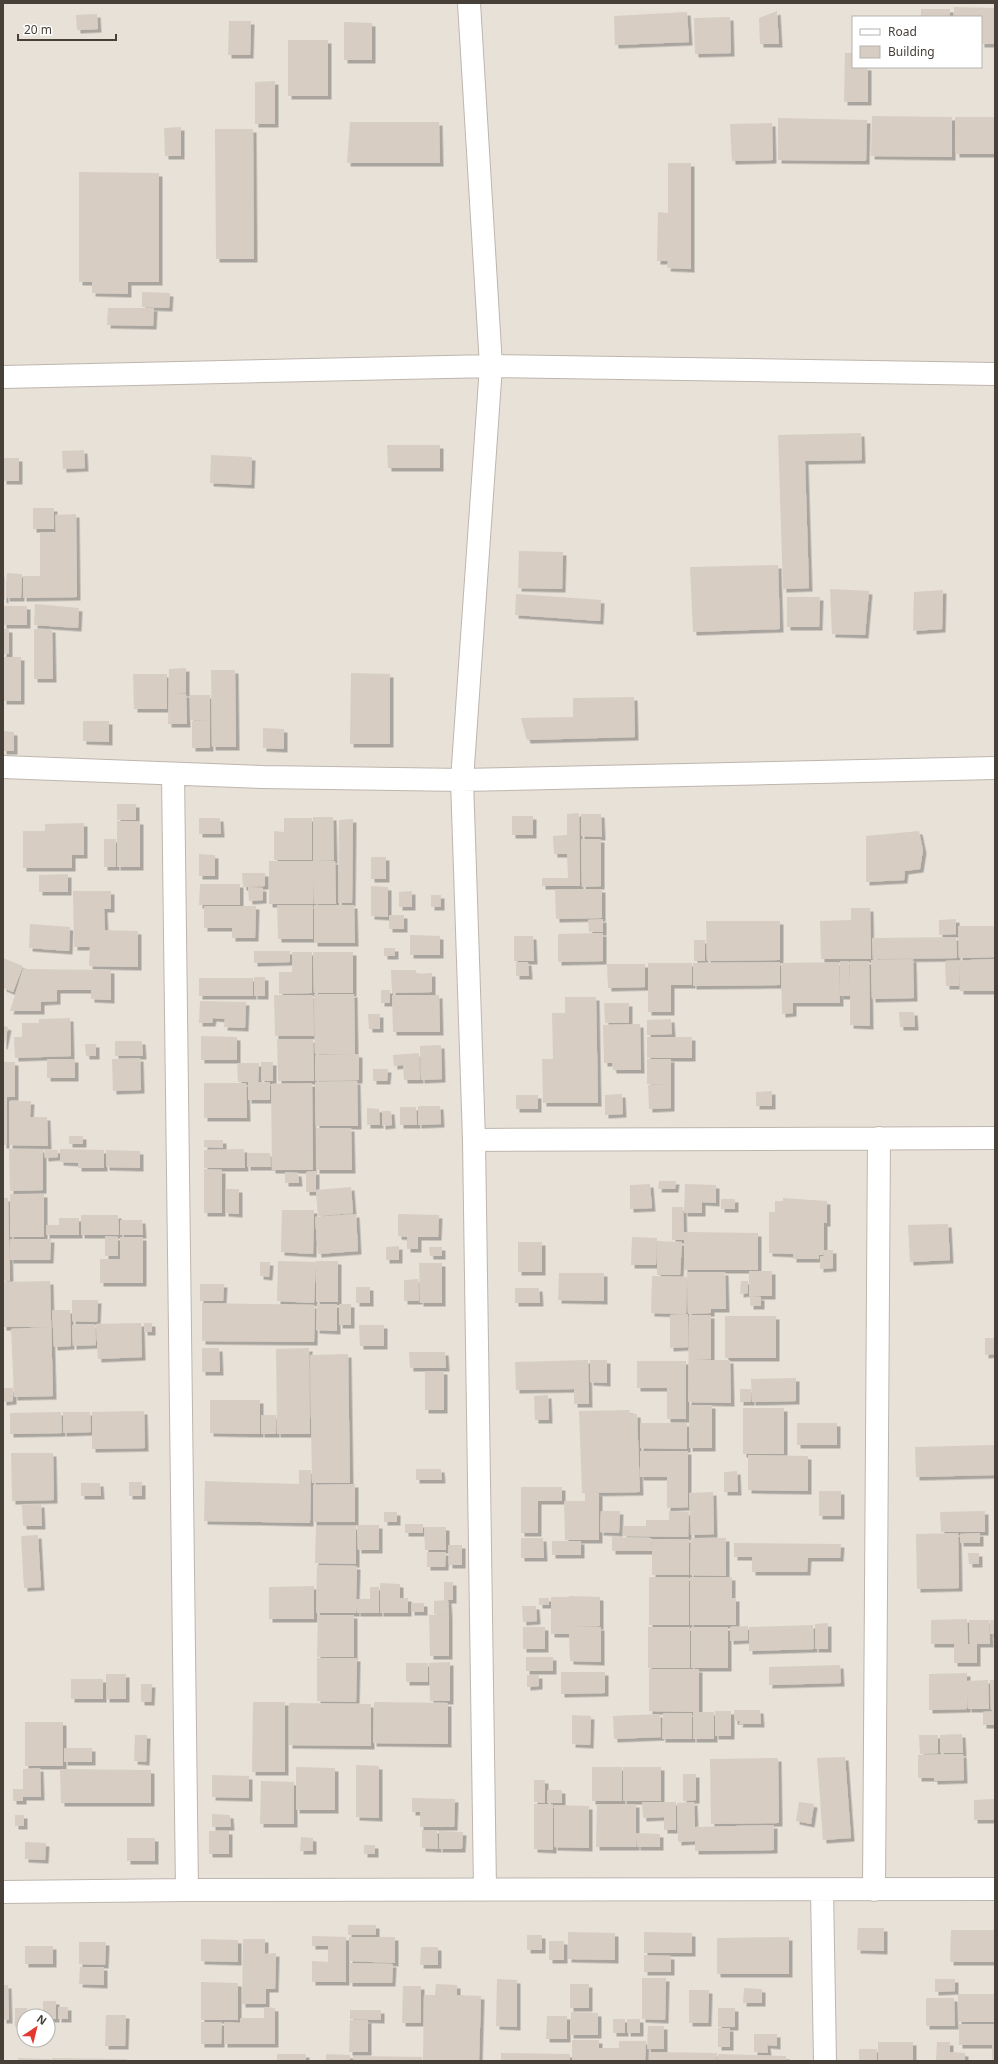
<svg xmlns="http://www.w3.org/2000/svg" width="998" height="2064" viewBox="0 0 998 2064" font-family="'Noto Sans',sans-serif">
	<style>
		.residential { fill: #e7e1d8; fill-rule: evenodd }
		.building { fill: #d7cdc3; filter: url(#shadow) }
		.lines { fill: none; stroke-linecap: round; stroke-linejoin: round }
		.minor-casing { stroke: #beb6ad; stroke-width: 24 }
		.minor { stroke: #fff; stroke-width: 22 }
	</style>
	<defs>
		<filter id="shadow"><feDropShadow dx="3.5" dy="3.5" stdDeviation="0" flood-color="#0004"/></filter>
	</defs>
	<rect width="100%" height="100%" fill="#f3efea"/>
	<path class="residential" d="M3,3h992v2058h-992zM853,17h128v50h-128zM24,2016h24v24h-24z"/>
	<path class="building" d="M954,7l41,1v36h-14v-27h-27z
		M921,9h29v8h-29z
		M777,11l2,33h-19l-1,-26z
		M687,12l2,30 -74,3 -1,-29z
		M97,14l1,15 -21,1 -1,-15z
		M730,17l1,36 -36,1 -1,-36z
		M229,21h22l-1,34h-22z
		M344,22l28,1v37h-28z
		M288,40h40v56h-40z
		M845,53h8v14h15v35h-24z
		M275,81v43h-20v-42z
		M872,116l80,1v40l-81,-1z
		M955,117h40v37h-39z
		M778,118l89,2 -1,41 -88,-1z
		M350,122h89l1,41h-93z
		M772,123l1,37 -41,1 -2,-37z
		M181,127v29h-16l-1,-28z
		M215,129h38l1,130h-38z
		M668,163h23v106l-24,-1 1,-7h-11l1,-49 10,1z
		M79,172l80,1v109h-31v12l-36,-1v-11h-13z
		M142,292l28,1 -1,15 -27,-1z
		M108,308h46l-1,18 -46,-1z
		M861,433l1,27 -57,1 4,127 -26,1 -5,-154z
		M387,445h53v23h-52z
		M84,450l1,18 -22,1 -1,-18z
		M211,455l41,2 -1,28 -41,-2z
		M3,458h16v23h-16z
		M33,508h21v21h-21z
		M76,514l1,83 -54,1v-22h17v-44h16l-1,-17z
		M519,551l44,1 -1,37 -44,-1z
		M778,565l2,64 -87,3 -3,-65z
		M7,573l15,1 -1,24h-15z
		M3,577h2v23l-2,-1z
		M830,589l39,2 -4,44 -33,-1z
		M943,590l-1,39 -29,2 1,-39z
		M516,594l85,6 -1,21 -85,-6z
		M787,597h33l-1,30h-32z
		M35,604l44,4 -1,20 -44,-3z
		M3,606h24v19h-24z
		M3,629h6v25h-6z
		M34,629h18l1,50h-19z
		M3,657h18v44h-18z
		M186,668v25l-13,1h13l1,30h-19l1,-55z
		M211,670h24l1,77h-24z
		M351,673l39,1v70h-40z
		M133,674h34v35h-33z
		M190,695h20v26l-20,-1z
		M634,697l1,40 -108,3 -6,-22 52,-1v-19z
		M83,721h26v21l-26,-1z
		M192,721h18v27h-18z
		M263,728l21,1v20l-21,-1z
		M3,731l11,1v19h-11z
		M117,804h19v16h-19z
		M579,813l1,73h-38v-8h26l-1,-24h-13l-1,-18 14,-1v-21z
		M581,814h20l1,23 -21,-1z
		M512,816h21v19h-21z
		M313,817h20l1,43 -21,1z
		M199,818h21l1,16h-22z
		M284,818h28v42h-38v-29l10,1z
		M353,819l-1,84h-14l1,-83z
		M117,821h23v46h-23z
		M84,823v32h-12v13h-49v-37h22v-7z
		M919,831l4,19 -3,19 -15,2 -1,9 -38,2v-46z
		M104,839h12v28h-12z
		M581,839h20v47l-19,1z
		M199,854l16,1v21h-16z
		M371,857h15v22h-15z
		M269,861h66l1,43h-22l-1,-25v25h-44z
		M242,873h23v13l-22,1z
		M68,874v18h-29v-17z
		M200,884h40v21h-41z
		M371,886l17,1v30l-17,-1z
		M248,887l15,1v12l-14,1z
		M555,889h47v29l-46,1z
		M73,891h38v18h-7l1,21 33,1v36l-49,-1 1,-19h-16z
		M412,891v16h-13v-15z
		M431,895h10v12h-10z
		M277,905h36v34h-35z
		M314,905h40l1,38h-41z
		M204,906h52l-1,32h-23v-10h-28z
		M851,908h19l1,51h-50l-1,-38 31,-1z
		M389,915h15v14h-15z
		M603,919v13h-14l-1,-12z
		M956,919v15l-17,1v-15z
		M706,921h74v39l-73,1z
		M30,924l40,3 -1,24 -40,-3z
		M958,926h37v31l-36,1z
		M603,933v28l-45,1v-28z
		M410,935l30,1v19h-30z
		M514,936h19l1,25h-20z
		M956,937l1,21 -84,1 -1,-21z
		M694,940h11v21h-11z
		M384,948h11v8h-11z
		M254,951h36v11l-36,1z
		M292,952h20v41l-33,1v-22h13z
		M313,952h40v41h-39z
		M3,958l20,8 -10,26 -10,-4z
		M913,959l1,39 -42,1 -1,-39z
		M995,959v32h-35l-1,-27v22h-13l-1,-25z
		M840,961h9l1,30v-30h19l1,65 -20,-1v-29h-10z
		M516,962h12l1,14h-13z
		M780,962v23l-87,1v-23z
		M839,962l1,41h-47v10l-11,1 -1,-51z
		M648,963h44v22h-21v27h-23z
		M607,964h38v23l-37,1z
		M23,969l88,1v30l-20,-1v-9h-34v11l-16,1v9h-31z
		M391,970h25v4l16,-1v19l-40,1z
		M254,977h11v19h-11z
		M199,978h54v18h-54z
		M381,990h9v13h-9z
		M314,994h40l1,60h-40z
		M274,995h39l1,41h-39z
		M392,995h47l1,37h-47z
		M565,997h31l2,106h-55l-1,-44h11l-1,-46h13z
		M200,1001l46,1 -1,26 -21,-1 1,-8 -12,-1 -1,5h-13z
		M604,1003h25v20h-24z
		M899,1012h15l1,15h-15z
		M368,1014h12v15h-11z
		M70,1018l1,38 -56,2 -1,-21h8v-14h17v-4z
		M671,1019l1,15 -25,1v-15z
		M640,1024l1,46h-28l-1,-7h-8l-1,-38z
		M3,1026l5,1 -4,19h-1z
		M201,1036l36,1v23h-36z
		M647,1037h45v21h-45z
		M277,1039h36l1,42h-36z
		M115,1041h27l1,15h-28z
		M85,1044h11v12h-10z
		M441,1045l1,34 -21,1 -1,-34z
		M419,1053l1,27h-16l-1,-15 -9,1 -1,-11z
		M359,1054v26l-44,1v-26z
		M140,1058l1,32 -28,1 -1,-32z
		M47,1059h28v19h-28z
		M647,1059h24v49l-22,1 -1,-24 20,-1h-21z
		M3,1062h12v35h-8l-1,48h-3z
		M261,1062h12v19h-12z
		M237,1063h22l-1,19h-20z
		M373,1069h15l-1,12h-14z
		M357,1081l1,45h-42l-1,-44z
		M248,1082h22v18h-22z
		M204,1083h42l1,35h-43z
		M312,1083l1,87h-41l-1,-86z
		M772,1091v15h-16v-14z
		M622,1094l1,20 -18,1v-20z
		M516,1095h22v14h-22z
		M9,1101h22l-1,16h17l1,29 -39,-1z
		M418,1106h22l1,18 -23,1z
		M400,1107h16l1,18h-17z
		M367,1108l12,1 1,16h-13z
		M382,1111h9l1,14 -10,1z
		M316,1128h35l1,42h-36z
		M69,1136h14v8h-14z
		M204,1140h19v8l-19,-1z
		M9,1149h34v41l-33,1z
		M44,1149l14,1v7l-13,1z
		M60,1149l44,1v18h-26v-5l-18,-1z
		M244,1149l1,19h-41v-18z
		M106,1150l34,1v17l-34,-1z
		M247,1153h23l1,14h-24z
		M204,1169l18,1v43h-18z
		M316,1171v19l35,-3 2,26 -35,3 -2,-24h-10v-20z
		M285,1172l13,1 1,10h-14z
		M659,1181h17l-1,8h-17z
		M650,1184l2,24 -22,1v-24z
		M685,1184l31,1v18l-14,-1v11h-18z
		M225,1189h14v25l-14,-1z
		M10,1194h34v43h-34z
		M3,1198h5l1,40h-6z
		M783,1198l44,3v22h-3v25l-1,7h-4v4h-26v-5l-24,-1v-41h6v-11h8z
		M721,1199h14v10h-14z
		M672,1207h11l1,33h-12z
		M282,1210h32l-1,44 -32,-2z
		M356,1214l2,37 -40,3 -3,-37z
		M398,1214l41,1 -1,22h-20v12h-11v-12l-9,-1z
		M81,1215h37l1,20h-38z
		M59,1218h20v17h-33v-10h13z
		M120,1220h22l1,15h-23z
		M948,1224l2,36 -40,2 -2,-37z
		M684,1232l74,1v37h-74z
		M105,1236l13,1v19h-13z
		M120,1237h23v46h-43v-24h20z
		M632,1237l25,1 -1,27h-25z
		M3,1238h6l1,43h-7z
		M10,1239h41l-1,21h-40z
		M657,1241l25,1 -2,33h-23z
		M518,1242h24v30h-24z
		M399,1246v14h-13v-13z
		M429,1247h13v9h-12z
		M823,1250h10v18l-13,1v-13h4z
		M278,1261l38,1 -2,41 -37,-2z
		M316,1261h22v41h-22z
		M260,1262h10l-1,15 -9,-1z
		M419,1263h23v40h-22z
		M749,1271h23v25h-23z
		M687,1272h38l1,37h-15v4l-23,1z
		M559,1273h45v28l-46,-1z
		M652,1276l35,1 -1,37 -35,-1z
		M418,1279l1,22h-15v-21z
		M50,1281l3,115 -39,1 -3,-68 37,-2h-45v-45z
		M741,1281h7v12l-8,1z
		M200,1284h24l-1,17h-23z
		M356,1287h14v16h-14z
		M515,1288h24l1,15h-25z
		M750,1296l11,1v9h-11z
		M72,1300h26l-1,22 -25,-1z
		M202,1303l113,2 -1,37 -112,-1z
		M317,1304h20v27l-21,-1z
		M339,1304h12v21h-12z
		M52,1310h18l1,36 -17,1z
		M688,1314v33l-18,1v-33z
		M689,1315h22v44l-20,1h39l1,43 -43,-1z
		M725,1316h51v42h-51z
		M141,1323l1,34 -44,2 -2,-35z
		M144,1323h8v9h-8z
		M95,1324l1,21 -23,1 -1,-21z
		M359,1325h25v21h-24z
		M985,1338h10v16l-10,1z
		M202,1348h17l1,24h-18z
		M309,1348l1,86h-33l-1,-85z
		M409,1352h36l1,16h-36z
		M348,1354l2,129h-38l-2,-128z
		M588,1360l1,44h-15v-15l-58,1 -1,-28z
		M590,1360h17v23l-17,-1z
		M637,1361h49v58h-19v-31h-30z
		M425,1371h19v39h-19z
		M796,1378v23l-44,1 -1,-23z
		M3,1388h10v13l-10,1z
		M740,1389h11v13h-11z
		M548,1395l1,25h-14l-1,-24z
		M210,1400h50v34l-50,-1z
		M689,1405h23v43h-23z
		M743,1408h41v46h-41z
		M630,1410l-1,4h8l3,78 -58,1 -3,-82z
		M144,1411l1,37 -53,1v-37z
		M61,1412l1,21 -52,1v-21z
		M63,1412h27l1,20 -28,1z
		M261,1415h15v19h-15z
		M640,1423h47v26l-47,-1z
		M797,1423h40v22h-40z
		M995,1445v30l-79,2 -1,-30z
		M640,1451h48v56l-21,1v-31h-27z
		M11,1453h42l1,47 -42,1z
		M748,1455l60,1v35l-60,-1z
		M416,1469h25l1,11h-26z
		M299,1470h12l-1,53 -106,-2 1,-40 94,3z
		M737,1471l1,21h-14v-20z
		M129,1482h13v14h-13z
		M81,1483h19l1,13h-20z
		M355,1484v38h-42v-37z
		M521,1487h41v14h-24v32h-17z
		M819,1491h22v25h-22z
		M713,1492l1,42 -23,1 -2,-42z
		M585,1493h14v47h-34l-1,-39h21z
		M41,1504l1,22h-19l-1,-21z
		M601,1511h19l-1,22 -19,-1z
		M669,1511l20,1 -1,25 -65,-1v-10h23v-6h23z
		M985,1511v21h-44l-1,-20z
		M384,1512h13v10h-13z
		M405,1524h18v9h-18z
		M357,1525h22v25h-21z
		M316,1526h40v38l-41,-1z
		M424,1527h22v23h-21z
		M958,1533l1,55 -42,1 -1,-55z
		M980,1533v10h-20v-9z
		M38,1535l3,52 -17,1 -3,-52z
		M612,1537l39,1 1,12v-11h37v36h-37v-24h-40z
		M521,1538h22l1,20h-23z
		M691,1538h35v38l-36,-1z
		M552,1541h29v14h-29z
		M734,1543l107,1 -1,14h-32l-1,14h-55v-15h-18z
		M448,1545h14v20h-13z
		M427,1552h19l-1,15h-18z
		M968,1553h11v11h-10z
		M317,1565l40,1 -1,33h14v-12h9v26h-22v-9l-1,9h-40z
		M649,1577h40v48h-40z
		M690,1577h42v21h4v27h-46z
		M444,1582h9v18h-9z
		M380,1583l20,1v14h8v15h-28z
		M314,1586v33h-45v-32z
		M569,1596l31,1v29l-31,1h32v35l-31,-1 -1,-27h-18v-37h18v15z
		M539,1598h10v7h-10z
		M448,1600l1,14h-15v-13z
		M411,1603h13v9h-13z
		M522,1606h14l1,15 -14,1z
		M449,1614v42h-19l-1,-41z
		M318,1615h36v42h-37z
		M967,1619l1,25h2l-1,-24h20l1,24h-13v19h-23v-19h-23v-24z
		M990,1620h5v14h-5z
		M828,1623v26h-13v-25z
		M813,1625l1,24 -65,2v-24z
		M748,1626v14l-18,1v-14z
		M523,1627h22v22h-22z
		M648,1627h42v41h-42z
		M691,1627h37v41h-37z
		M526,1657h27v14h-27z
		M317,1658h40l-1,44 -39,-1z
		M450,1662v39h-20l-1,-38z
		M406,1663h22v19h-22z
		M840,1665l1,18 -72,2v-18z
		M649,1669h50v43h15v27h-21v-27l-44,-1z
		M561,1672h44v21l-44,1z
		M967,1673v8l21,-1 1,29h-21v-15l-1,15 -38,1v-36z
		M106,1674h20v25h-20z
		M527,1675h12v11l-12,1z
		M71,1679h32v20h-32z
		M990,1680h5v30h-4z
		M141,1684h11l-1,18h-10z
		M253,1702h32v70h-33z
		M374,1702l74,1v41l-75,-1z
		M289,1703l82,1v42l-82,-1z
		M734,1710h26l1,14h-22l1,-3h-6z
		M715,1711h16v25h-16z
		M995,1711v14h-12v-13z
		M663,1713h29v26h-30z
		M660,1714l1,23 -47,2 -1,-23z
		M572,1715l19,1 -1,29 -18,-1z
		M25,1722h38v44h-38z
		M962,1734l1,19h-23v-18z
		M135,1735h12l-1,27 -12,-1z
		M919,1735h19v18l-18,1z
		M64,1748h28v14h-28z
		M963,1754l1,26 -30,1v-3h-16v-23z
		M845,1757l6,81 -28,2 -6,-82z
		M778,1758l1,65 -68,1 -1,-65z
		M356,1765l23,1v52l-23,-1z
		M296,1767l39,1v42h-39z
		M592,1767h30v34h-30z
		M623,1767h38v34h-38z
		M40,1768l1,29h-18v4h-10v-12h10v-20z
		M60,1769l91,1v33h-90z
		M683,1774h13v26l-13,1z
		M212,1775l37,1v22l-37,-1z
		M534,1780h11v23l-11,-1z
		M261,1781l33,1v42h-34z
		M547,1790h15v13h-15z
		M412,1798l43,1 -1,28h-34v-15h-8z
		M995,1799v21h-21v-20z
		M642,1802h34v28h-12v-13l-21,1z
		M694,1802l1,25 79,-2v25l-79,1v-10l-17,1 -1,-39z
		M799,1802l15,2 -3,20 -15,-3z
		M534,1804h19v46l-19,-1z
		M597,1804h39v29l24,1v13h-23l-1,-10v10h-40z
		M554,1805l35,1v42l-35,-1z
		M212,1814l18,1 1,12h-19z
		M15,1815h9v11h-9z
		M422,1830h15l1,19 -16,-1z
		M209,1831h20v23h-20z
		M439,1831l24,1 -1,17h-23z
		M301,1837l12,1v13h-13z
		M127,1838h28v23h-28z
		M25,1842l21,1 -1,17 -20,-1z
		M364,1845h11v9h-11z
		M348,1925h28v10h-28z
		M858,1928h26v23l-27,-1z
		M951,1930h44v32h-45z
		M568,1932l47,1v27l-47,-1z
		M644,1932l48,1v20h-48z
		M527,1935h15v15h-15z
		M312,1936l34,1v45h-34v-21l16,1v-16h-16z
		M349,1937h46v26l-46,-2z
		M789,1937v37h-72v-36z
		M201,1939l37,1v22l-37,-1z
		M243,1939h22v15l11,-1 -1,36h-9v15h-24z
		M549,1941h15v19h-15z
		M79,1942h27l-1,23 -26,-1z
		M25,1946h28v18h-28z
		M421,1947h17v18h-18z
		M644,1955l27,1v16h-27z
		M349,1963l44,1 -1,19h-43z
		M80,1967h24v18l-25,-1z
		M642,1978h24l-1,42 -23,-1z
		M497,1979l20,1v47l-21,-1z
		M935,1979h20v12l-20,1z
		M201,1982l37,1v37h-37z
		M436,1984l21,1v10l24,1 -2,65h-56l1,-66h11z
		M570,1984h19v24h-19z
		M3,1985h5l1,35h-6z
		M403,1986h18v37h-19z
		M744,1988l18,1v14h-19z
		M689,1990h20l-1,33h-19z
		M958,1994h37v28h-37z
		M926,1998h28l1,28h-29z
		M43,2001h13v18h-8v-3h-5z
		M58,2007h10v12h-10z
		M264,2007l11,1v36h-51v-22l16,1v-5h24z
		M15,2008h12v8h-3v12l-9,-1z
		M718,2008h17v19h-17z
		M350,2010h31v10l-31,-1z
		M571,2012l27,1v22h-28z
		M106,2015h20l-1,31h-20z
		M547,2016h20v23h-21z
		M613,2019h12v14h-12z
		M627,2019h13v14h-13z
		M350,2020h18v32h-19z
		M201,2022h21l-1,22h-20z
		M959,2024h36v37h-3v-16h-33z
		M648,2026h16v23h-17z
		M718,2028h12v19h-12z
		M754,2034h23v12l-10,-1 1,8 -14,-1z
		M572,2040h27v8h20v-7h27l-1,20h-73z
		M878,2042h35v19h-35z
		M937,2042h13v10l15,1v8h-29z
		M859,2049h18v12h-18z
		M649,2052l68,1 -1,8h-67z
		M501,2053l69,1v7h-69z
		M277,2054h29v7h-29z
		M326,2054l24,1v6h-24z
		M718,2054l68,2v5h-69z
		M353,2056l69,1v4h-69z
		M18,2058l33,1v2h-33z
		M52,2058l75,1v2h-75z"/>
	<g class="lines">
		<g class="minor-casing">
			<path id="minor" d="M469,3l22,363 -29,414 12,360 11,749
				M3,377l488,-11 504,8
				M3,767l260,10 199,3 533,-12
				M173,774l14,1116
				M474,1140l521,-2
				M822,1890l3,171
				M874,1890l5,-752
				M3,1892l184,-2 808,-1"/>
		</g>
		<use href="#minor" class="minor"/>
	</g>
	<rect width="998" height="2064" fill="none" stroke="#474039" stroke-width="8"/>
	<rect x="852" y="16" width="130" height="52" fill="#ffffff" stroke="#b5b3b0"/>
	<rect x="860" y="29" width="20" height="6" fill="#ffffff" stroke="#b5b3b0"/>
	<text x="888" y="36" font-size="12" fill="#474039">Road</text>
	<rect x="860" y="46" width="20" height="12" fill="#d7cdc3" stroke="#b5b3b0"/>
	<text x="888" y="56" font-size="12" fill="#474039">Building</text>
	<g transform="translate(36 2028) rotate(35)"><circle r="19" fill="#ffffff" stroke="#b5b3b0"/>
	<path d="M0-3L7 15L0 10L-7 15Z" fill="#e5362f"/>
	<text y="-6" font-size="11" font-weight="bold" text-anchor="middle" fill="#474039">N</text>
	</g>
	<path d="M18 34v6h98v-6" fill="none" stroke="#474039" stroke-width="2"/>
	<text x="24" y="34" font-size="12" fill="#474039" stroke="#ffffff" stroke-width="3" paint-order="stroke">20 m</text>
</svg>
